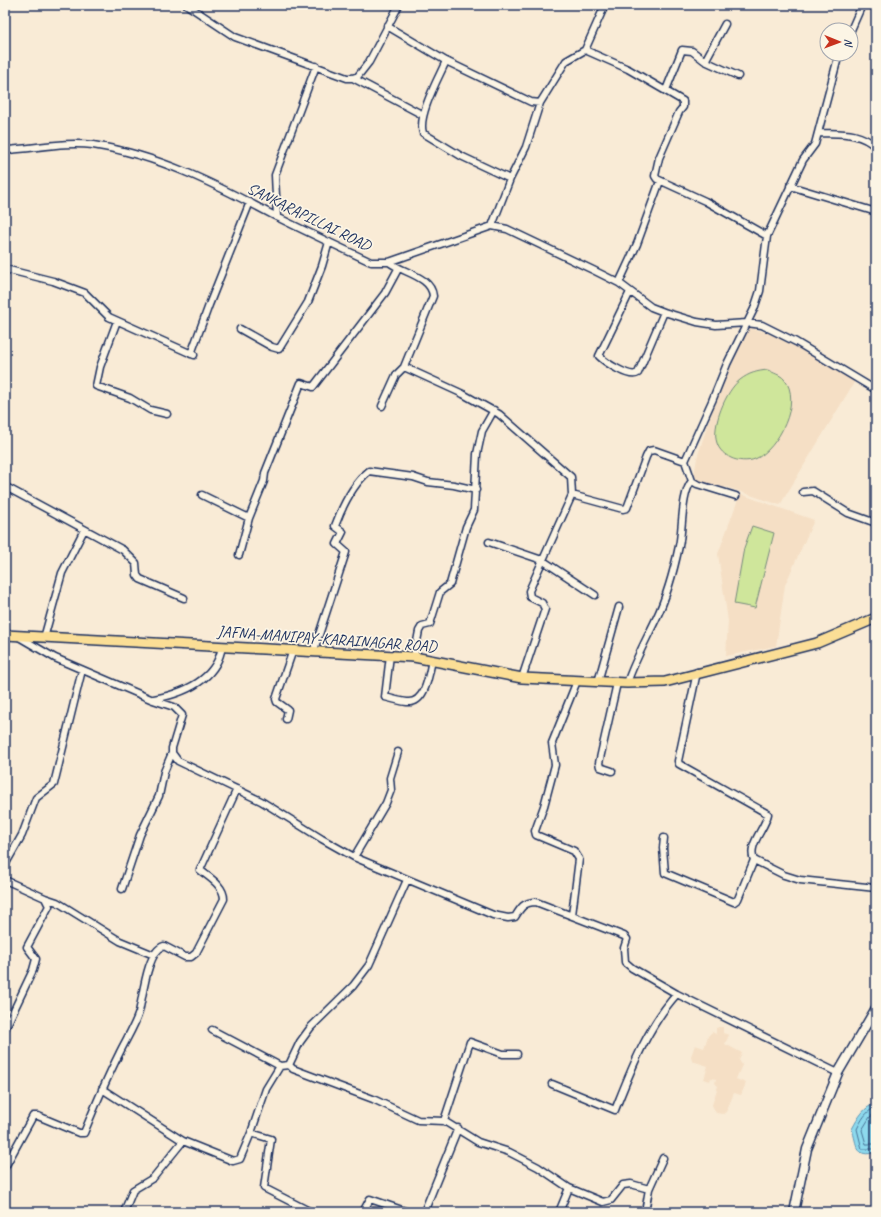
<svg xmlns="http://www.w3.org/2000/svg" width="881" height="1217" viewBox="0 0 881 1217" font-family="Caveat,sans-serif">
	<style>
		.built { fill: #f5dfc5 }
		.green { fill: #cfe69b; stroke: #758a7c }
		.water { fill: #8dd9ed; stroke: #5f95b4 }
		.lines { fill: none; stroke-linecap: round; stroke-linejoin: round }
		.shore { stroke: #497397; stroke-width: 1 }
		.street-casing { stroke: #1b2f5e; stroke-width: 9 }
		.secondary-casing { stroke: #1b2f5e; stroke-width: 11 }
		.primary-casing { stroke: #1b2f5e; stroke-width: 12 }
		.street { stroke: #fcf5e5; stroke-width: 6 }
		.secondary { stroke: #fcf5e5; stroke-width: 8 }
		.primary { stroke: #fbde96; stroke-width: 9 }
		.labels { text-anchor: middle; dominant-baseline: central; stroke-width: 3.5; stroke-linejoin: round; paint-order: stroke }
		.street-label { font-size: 16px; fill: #1b2f5e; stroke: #fcf5e5 }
	</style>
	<rect width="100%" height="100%" fill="#f9ebd6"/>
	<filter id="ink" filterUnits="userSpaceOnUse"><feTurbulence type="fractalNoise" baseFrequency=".025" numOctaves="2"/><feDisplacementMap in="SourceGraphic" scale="8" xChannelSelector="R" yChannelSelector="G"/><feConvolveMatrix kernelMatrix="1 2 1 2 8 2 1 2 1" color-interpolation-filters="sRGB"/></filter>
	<g filter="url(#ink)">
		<path class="built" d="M749,328l24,6 82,47 -75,124 -54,-18 -6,3 -27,-9 4,-23 26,-82 6,-5z
			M740,494l74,26 -29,65 -9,61 -50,10 2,-35 -10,-67z
			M719,1027h4v6l6,2 -4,9 17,9 -3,7 3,5 -6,14 10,4 -5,12 -7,-2 -8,19 -3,2 -7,-1 -4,-8 6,-19 -3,-3 1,-4 -5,-1 -1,3 -6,-2 4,-13 -16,-5 -1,-5 4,-11 9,3 4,-12 4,-4 4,2v-6z"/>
		<path class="green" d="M768,370c5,3 13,5 16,9 19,21 -6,71 -29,80 -7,3 -18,2 -24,-1 -6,-3 -12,-8 -14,-15 -6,-16 9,-53 23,-63 9,-7 17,-9 28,-10z
			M752,526l22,7 -19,75 -21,-4 10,-56z"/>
		<path class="water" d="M876,1104v48c-21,7 -19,-8 -24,-23 6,-11 12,-23 24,-25z"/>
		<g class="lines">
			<path class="shore" d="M876,1108c-10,2 -15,13 -19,21l5,20h14
				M876,1113l-6,4 -8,13 4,14h10"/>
			<g class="street-casing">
				<path id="street" d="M187,5l48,32 112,41h6l5,-2 11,-14 30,-57
					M630,5h10
					M387,26l59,35 85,41 9,1
					M851,30l11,-25
					M585,50l43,19 55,32v6l-4,5 -20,46 -4,18 2,3 48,22 62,35
					M446,61c-7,16 -29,55 -23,72l38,23 49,23
					M705,61l33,15
					M353,78l70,37
					M666,90l16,-40 10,1 13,10 20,-37
					M819,133c22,1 40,-2 57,14
					M5,150c29,-1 59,-9 88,-5 66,10 124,40 182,71 32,16 64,31 96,46h18l103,-36 15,3 86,41 26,13 32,24 13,5 33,10 19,3 31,-2 15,2 34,17 80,48
					M790,186l83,25
					M277,217l-2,-42 41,-109
					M492,226l18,-47 16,-32 14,-44 26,-42 19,-11 20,-45
					M389,262c14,11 42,14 44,34l-29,71 59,27 36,20 72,63 1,18 -43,96 1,6 12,6 3,6 -23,69
					M5,269l48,12 32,12 24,24 85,38
					M619,283l18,-39 23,-63
					M630,292l-31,64c6,6 31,23 39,17l26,-61
					M117,321l-17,46 -4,19 34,12 20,12 17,4
					M240,329l32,18 7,2 29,-47 14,-36 7,-24
					M191,354l18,-49 41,-103
					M382,406l14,-31 8,-8
					M685,461l27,-60 15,-37 27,-55 6,-18 7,-55 36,-76 12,-16 24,-90
					M6,487l117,63 13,13 1,12 3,4 44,19
					M803,492l10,-1 35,22 28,10
					M202,495l47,23
					M572,495l51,14 4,-1 19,-51 3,-6 5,-1 31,11 7,20 5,3 39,12
					M489,542l53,18 53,35
					M239,555l10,-37 15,-37 1,-8 36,-90 12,4 72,-94 13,-24
					M19,637l36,21 98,42 21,7 8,8 -10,33v5l6,8 83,40 61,38 32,18 139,58 15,3 7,-1c6,-10 9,-15 21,-15l88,34 3,3 -3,9 1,14 7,6 45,26 161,79
					M44,638l18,-65 22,-43
					M314,650l32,-98 -9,-8 6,-12 -8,-6c7,-19 18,-42 34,-55l44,6 15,5 26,3 22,5
					M390,655l-5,42c7,2 14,4 22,5 19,2 22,-29 25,-42
					M414,657l5,-26 3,-5 8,-2 10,-32 10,-8 16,-57 8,-17 3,-56 5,-23 12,-21
					M697,672l-19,89 1,3 89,50c-3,15 -21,31 -14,46l30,15 16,5 76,8
					M598,682l21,-75
					M627,683c8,-23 19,-43 29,-64 11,-23 18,-49 23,-73 4,-17 2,-53 13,-65
					M154,699c31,-6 63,-19 68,-53
					M286,719l2,-9 -11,-8 -1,-3 17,-49
					M612,771l-12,-4 -1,-4 18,-80
					M664,838l-1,10 2,25 69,29 4,-3 16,-39
					M354,857l32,-54 5,-13 -1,-12 8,-26
					M5,865l17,-30 14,-37 18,-14 28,-114
					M5,880l40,18 4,8 -22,41 9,12 -3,11 -28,59
					M122,889l18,-54 19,-39 5,-24 8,-19
					M45,898l12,4 63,39 34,14
					M572,915l7,-56 -5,-8 -38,-16 -1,-4 9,-25 11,-41 -3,-22 25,-62
					M212,1030l68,36 9,-1 4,4 80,30 45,21 26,1 34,21 31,10 29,15 31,21 34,14 8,-2 12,-15 8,-1 18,5
					M289,1065l11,-23 11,-15 42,-41 16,-21 38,-85
					M552,1084l63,26c16,-40 32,-83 62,-116
					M102,1089l81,52 50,20 7,-2 11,-26 15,-44 14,-23
					M444,1121l26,-79 33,12h14
					M251,1133l20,6 -7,49 47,24
					M5,1167l28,-51h5l41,17h5c11,-27 22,-53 35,-79 6,-13 16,-28 20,-42 4,-16 8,-61 25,-66l21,11h6l5,-4 28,-54c0,-13 -14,-21 -24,-29l37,-81
					M124,1212l9,-22 20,-12 30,-37
					M363,1212l7,-13 38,13
					M424,1212l34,-84
					M559,1212l10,-24
					M645,1212l4,-23 14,-31"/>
			</g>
			<g class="secondary-casing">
				<path id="secondary" d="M794,1212l13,-63 31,-76 38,-65"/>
			</g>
			<g class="primary-casing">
				<path id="primary" d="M5,635l409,22 108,21 105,5 38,-1 152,-39 59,-25"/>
			</g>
			<use href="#street" class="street"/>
			<use href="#secondary" class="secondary"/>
			<use href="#primary" class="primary"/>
		</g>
	</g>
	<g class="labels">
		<g class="street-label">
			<text transform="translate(309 217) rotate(26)">SANKARAPILLAI ROAD</text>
			<text transform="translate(327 639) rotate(4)">JAFNA-MANIPAY-KARAINAGAR ROAD</text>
		</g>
	</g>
	<rect width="881" height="1217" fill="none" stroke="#fcf5e5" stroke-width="20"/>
	<rect x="10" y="10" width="861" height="1197" fill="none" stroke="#1b2f5e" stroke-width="1.5" filter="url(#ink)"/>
	<g transform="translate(839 42) rotate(91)"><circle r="19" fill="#fcf5e5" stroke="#a2a6af"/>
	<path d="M0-3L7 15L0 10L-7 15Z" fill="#c8321e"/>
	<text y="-6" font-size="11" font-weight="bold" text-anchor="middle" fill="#1b2f5e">N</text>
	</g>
</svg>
